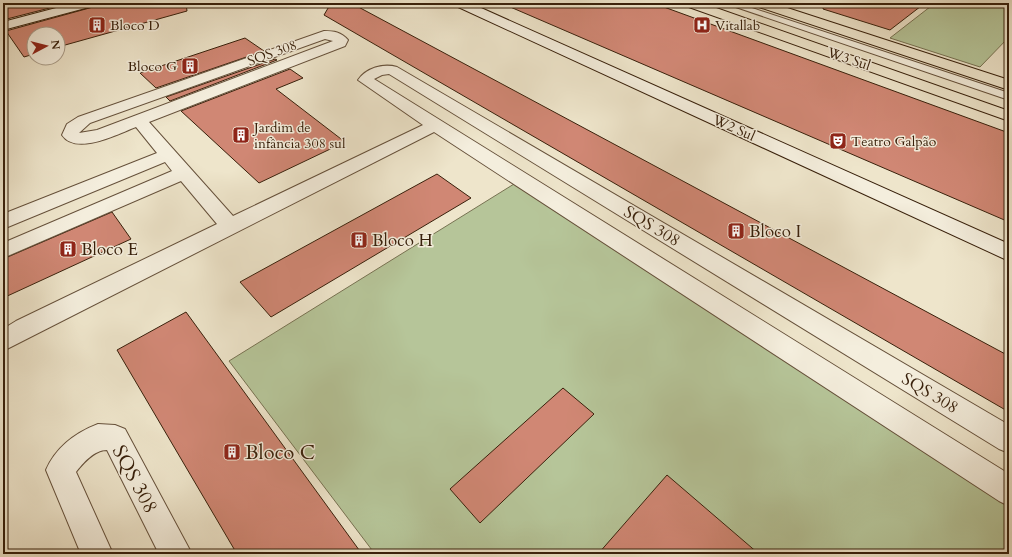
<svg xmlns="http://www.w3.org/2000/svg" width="1012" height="557" viewBox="0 0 1012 557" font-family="Cardo,serif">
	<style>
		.green { fill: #b6c599; stroke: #777252 }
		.building { fill: #d08774; stroke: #38200b }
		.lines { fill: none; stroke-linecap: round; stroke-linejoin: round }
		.lane-casing { stroke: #66513b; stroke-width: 2 }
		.street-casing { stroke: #66513b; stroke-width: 2 }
		.secondary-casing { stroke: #38200b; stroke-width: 2 }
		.primary-casing { stroke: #38200b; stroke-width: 2 }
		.lane { fill: #f4eedd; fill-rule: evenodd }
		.street { fill: #f4eedd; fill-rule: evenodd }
		.secondary { fill: #f4eedd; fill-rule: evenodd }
		.primary { fill: #eee5cb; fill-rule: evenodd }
		.labels { text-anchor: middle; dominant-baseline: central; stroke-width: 3; stroke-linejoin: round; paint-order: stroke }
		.far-poi-label { font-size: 14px; fill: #38200b; stroke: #f4eedd; text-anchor: start }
		.far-street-label { font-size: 14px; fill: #38200b; stroke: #f4eedd }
		.street-label { font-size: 17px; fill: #38200b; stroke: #f4eedd }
		.poi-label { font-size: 17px; fill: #38200b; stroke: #f4eedd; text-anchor: start }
		.near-poi-label { font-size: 20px; fill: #38200b; stroke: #f4eedd; text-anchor: start }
		.near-street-label { font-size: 20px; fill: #38200b; stroke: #f4eedd }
	</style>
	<rect width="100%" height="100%" fill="#eee5cb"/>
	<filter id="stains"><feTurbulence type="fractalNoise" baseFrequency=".005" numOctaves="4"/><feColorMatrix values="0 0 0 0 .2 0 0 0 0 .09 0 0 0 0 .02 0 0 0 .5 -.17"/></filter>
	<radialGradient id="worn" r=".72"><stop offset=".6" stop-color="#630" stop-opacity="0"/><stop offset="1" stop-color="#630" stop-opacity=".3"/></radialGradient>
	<path class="green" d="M935,3h74v34l-29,30 -90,-29z
		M514,184l495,319v51h-634l-146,-193z"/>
	<path class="building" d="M3,3h66l-66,17z
		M96,3h90l1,8 -129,36v-13h-24v20l-10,3 -18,-26 87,-24z
		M331,3h20l658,353v56l-685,-397z
		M501,3h152l356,130v89z
		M824,3h101l-35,27 -67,-21z
		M245,38l19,13 -108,37 -16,-15z
		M275,59l2,1 -107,41 -4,-4z
		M290,69l13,9 -27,11 69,53 -86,41 -78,-72z
		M437,174l34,24 -200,119 -31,-35z
		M112,212l19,27 -128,59v-39z
		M186,312l176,242h-125l-120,-204z
		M563,388l31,26 -114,109 -30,-34z
		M667,475l92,79h-161z"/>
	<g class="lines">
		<g class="lane-casing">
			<path id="lane" d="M724,3h13l272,90v7z"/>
		</g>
		<g class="street-casing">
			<path id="street" d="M324,31c10,0 17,1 24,9l-3,6 -196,76 84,94 190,-91 -65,-45c8,-12 25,-17 39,-13l612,358v28l-10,-4 -610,-375 -7,1 -8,4 635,395v32l-10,-5 -565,-369 -431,219v-22l13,-8 201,-97 -36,-43 -178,77v-15l169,-72 -7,-9 -162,67v-15l154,-61 -21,-26c-18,7 -60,29 -74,8l5,-11 11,-7zM325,39l8,2 -236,89 -18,3 11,-10z
				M98,424l17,1 10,4 67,125h-33l-52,-104c-13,0 -24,13 -31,22l37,82h-32l-35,-84c10,-23 29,-37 52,-46z"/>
		</g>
		<g class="secondary-casing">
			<path id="secondary" d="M75,3h20l-2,3 -90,24v-8z
				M454,3h16l539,241v17l-553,-255z"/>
		</g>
		<g class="primary-casing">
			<path id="primary" d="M684,3h18l307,108v10l-323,-115z
				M754,3h18l237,77v10l-253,-84z"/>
		</g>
		<use href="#lane" class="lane"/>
		<use href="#street" class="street"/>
		<use href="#secondary" class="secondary"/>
		<use href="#primary" class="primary"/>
	</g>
	<defs>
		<g id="building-square" transform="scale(0.9)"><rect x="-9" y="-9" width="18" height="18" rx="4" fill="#8f2418" stroke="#f4eedd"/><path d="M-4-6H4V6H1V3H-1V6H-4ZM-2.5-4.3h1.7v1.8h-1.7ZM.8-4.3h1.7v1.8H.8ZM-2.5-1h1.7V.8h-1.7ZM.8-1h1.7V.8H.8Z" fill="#fff"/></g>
		<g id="hospital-square" transform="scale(0.9)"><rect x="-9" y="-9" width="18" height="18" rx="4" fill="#8f2418" stroke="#f4eedd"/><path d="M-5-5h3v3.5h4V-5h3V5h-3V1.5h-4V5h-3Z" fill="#fff"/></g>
		<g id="theatre-square" transform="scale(0.9)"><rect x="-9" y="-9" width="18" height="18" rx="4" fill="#8f2418" stroke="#f4eedd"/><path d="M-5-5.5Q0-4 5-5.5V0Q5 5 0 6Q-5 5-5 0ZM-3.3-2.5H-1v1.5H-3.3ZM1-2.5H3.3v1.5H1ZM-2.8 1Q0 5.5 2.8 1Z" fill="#fff"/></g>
	</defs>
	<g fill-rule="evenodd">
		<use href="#building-square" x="97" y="25"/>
		<use href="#hospital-square" x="702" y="25"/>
		<use href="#building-square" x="190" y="66"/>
		<use href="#building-square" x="241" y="135"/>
		<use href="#theatre-square" x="838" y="141"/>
		<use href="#building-square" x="736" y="231"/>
		<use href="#building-square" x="359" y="240"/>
		<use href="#building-square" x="68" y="249"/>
		<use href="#building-square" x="232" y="452"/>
	</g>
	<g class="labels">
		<g class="far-poi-label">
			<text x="110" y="25">Bloco D</text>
			<text x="715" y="25">Vitallab</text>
			<text x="177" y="66" text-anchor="end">Bloco G</text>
			<text x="254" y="127">Jardim de<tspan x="254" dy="16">infância 308 sul</tspan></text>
			<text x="851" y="141">Teatro Galpão</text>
		</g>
		<g class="far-street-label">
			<text transform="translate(272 53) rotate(-20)">SQS 308</text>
			<text transform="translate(849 59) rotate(19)">W3 Sul</text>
			<text transform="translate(734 128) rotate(24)">W2 Sul</text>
		</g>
		<g class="street-label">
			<text transform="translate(652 226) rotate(31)">SQS 308</text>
			<text transform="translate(930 393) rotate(31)">SQS 308</text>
		</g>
		<g class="poi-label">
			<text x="749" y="231">Bloco I</text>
			<text x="372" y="240">Bloco H</text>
			<text x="81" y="249">Bloco E</text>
		</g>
		<g class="near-poi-label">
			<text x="245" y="452">Bloco C</text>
		</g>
		<g class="near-street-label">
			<text transform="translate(135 479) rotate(62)">SQS 308</text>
		</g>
	</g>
	<rect width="1012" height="557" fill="none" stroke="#eee5cb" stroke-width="16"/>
	<rect x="4" y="4" width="1004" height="549" fill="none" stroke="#38200b" stroke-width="2"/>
	<rect x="8" y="8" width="996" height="541" fill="none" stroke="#38200b"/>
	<g transform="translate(46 46) rotate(83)"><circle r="19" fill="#f4eedd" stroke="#a99c89"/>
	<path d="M0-3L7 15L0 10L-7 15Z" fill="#8f2418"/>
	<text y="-6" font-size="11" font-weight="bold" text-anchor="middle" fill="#38200b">N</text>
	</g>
	<rect width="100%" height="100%" filter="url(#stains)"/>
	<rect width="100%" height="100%" fill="url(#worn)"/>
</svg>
